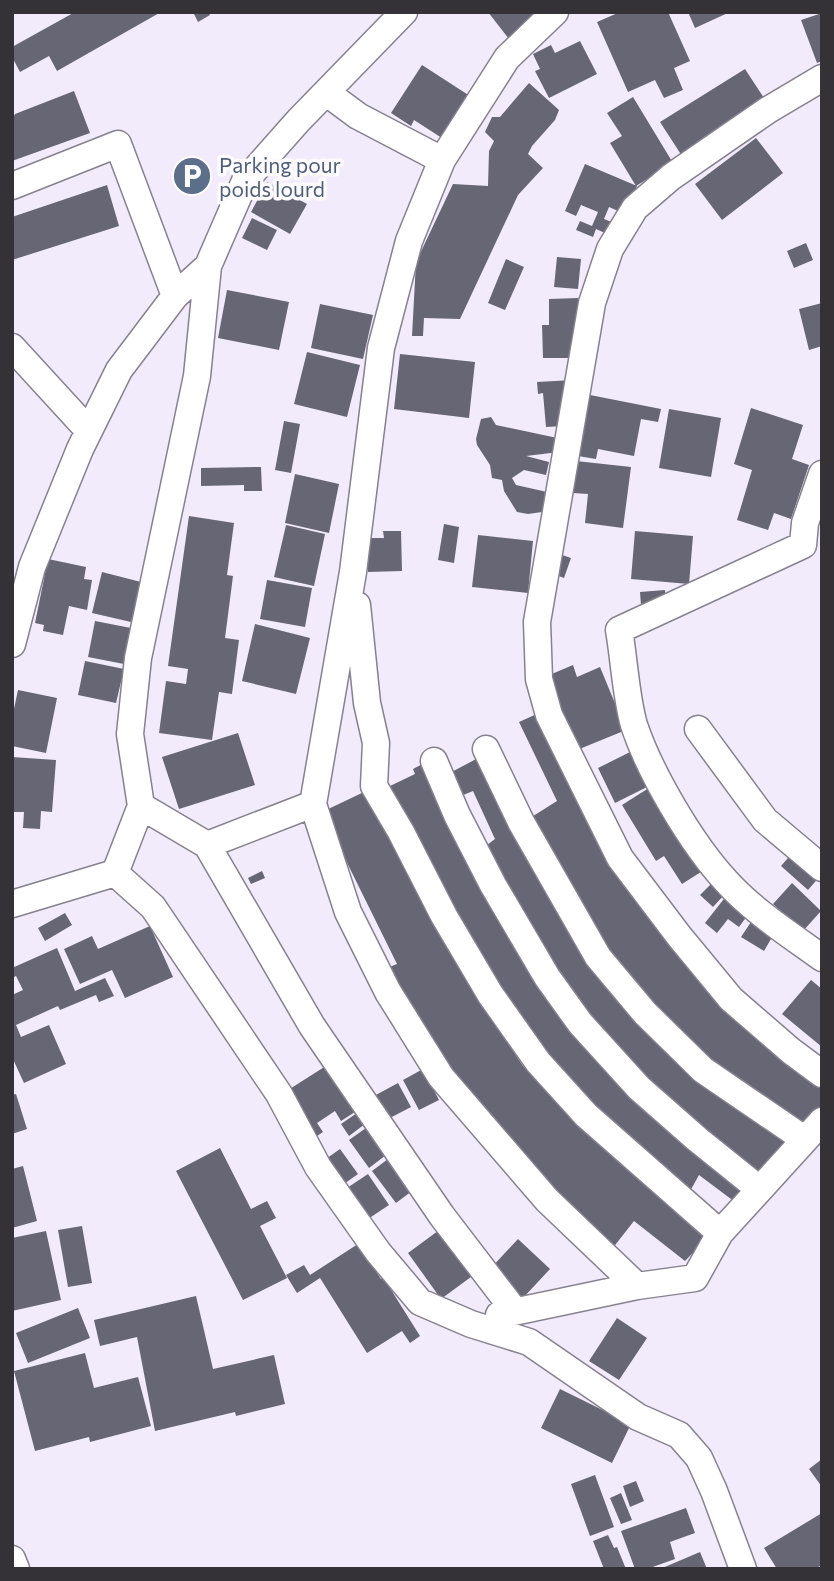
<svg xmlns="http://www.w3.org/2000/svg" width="834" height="1581" viewBox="0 0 834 1581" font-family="Commissioner,sans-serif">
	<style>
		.building { fill: #676675 }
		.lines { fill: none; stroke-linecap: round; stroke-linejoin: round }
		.minor-casing { stroke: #87818f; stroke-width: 29 }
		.minor { stroke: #fff; stroke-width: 26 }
		.labels { text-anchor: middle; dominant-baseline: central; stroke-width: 7; stroke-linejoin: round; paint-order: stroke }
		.service-label { font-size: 21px; fill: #4e5e75; stroke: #fdfbfe; text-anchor: start }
	</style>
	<rect width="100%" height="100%" fill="#f2ebfb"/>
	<path class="building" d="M75,12h86l-104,59 -8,-15 -29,16 -8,-15v-10z
		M193,12h16l1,3 -12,7z
		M488,12h56l-35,27z
		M620,12h48l22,49 -16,7 9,22 -19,8 -9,-18 -27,12 -31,-70z
		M688,12h42l-35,16z
		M822,13v48l-5,2 -16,-43z
		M580,41l17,33 -48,24 -14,-27 5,-2 -7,-15 18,-9 4,8z
		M422,65l51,33 -28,42 -31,-20 -3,6 -20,-13z
		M745,69l19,29 -82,58 -22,-34z
		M529,83l30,27 -4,10 -23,26 -4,8 15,14 -25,27 -58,124 -36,-1 -1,18h-11l4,-74 37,-78 35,2 1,-35 5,-10 -9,-9 7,-15h8z
		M74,91l16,42 -78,28v-41l3,-6z
		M633,97l40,66 -37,23 -26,-43 12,-7 -15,-23z
		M756,138l27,35 -61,47 -27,-36z
		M585,164l52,22 -12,28 -16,-7 -5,12 15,6 -5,12 -18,-8 -3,8 -17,-7 4,-9 12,5 6,-14 -17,-7 -5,11 -11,-5z
		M267,182l40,22 -17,30 -39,-22z
		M107,185l12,41 -107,34v-43z
		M252,218l25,12 -10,20 -25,-12z
		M806,243l7,17 -19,8 -7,-17z
		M557,257l24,2 -3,30 -24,-2z
		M506,259l18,8 -19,43 -17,-7z
		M227,290l62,12 -10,48 -61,-12z
		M578,298v60h-35l-1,-33h7v-26z
		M822,303v43l-13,4 -10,-41z
		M320,304l53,11 -10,44 -52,-11z
		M307,352l53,13 -13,52 -53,-13z
		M400,354l75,8 -6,56 -75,-9z
		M573,380l1,18 -13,1 2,27 -17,1 -3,-34 -5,1 -1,-12z
		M590,395l71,14 -3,13 -17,-3 -7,37 -36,-7 -2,10 -18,-3z
		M751,408l52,17 -11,34 17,6 -18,54 -17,-6 -6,17 -31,-10 15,-50 -18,-6z
		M669,409l52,9 -10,59 -52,-9z
		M491,417l5,8 66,14 -3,13 -33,4 23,6 -3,13 -22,-5 -12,8 4,7 31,7 -5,20 -14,2 -11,-2 -13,-21 -2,-11 -10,-2 -2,-13 -13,-20 -1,-6 5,-20z
		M284,421l16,3 -9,49 -16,-3z
		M576,461l55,6 -8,61 -38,-5 3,-29 -15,-1z
		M261,467l1,24h-18v-6l-43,1v-18z
		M295,474l44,10 -10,49 -44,-10z
		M189,516l45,7 -7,52 6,1 -8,62 14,2 -7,54 -13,-2 -7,48 -53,-7 7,-52 20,3 2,-15 -20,-3z
		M444,524l15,3 -5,36 -16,-3z
		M286,525l39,9 -11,52 -40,-9z
		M383,531h18l1,40 -34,1 -1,-34h17z
		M635,531l58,5 -4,48 -58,-5z
		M478,535l55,6 -5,52 -56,-6z
		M559,554l12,4 -7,20 -13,-5z
		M48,559l38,8 -2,12 8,1 -5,30 -18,-4 -6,29 -20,-4 1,-6 -9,-2z
		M102,572l39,10 -10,40 -39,-9z
		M267,580l45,8 -7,39 -45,-8z
		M665,590l1,12 -25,3 -1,-13z
		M95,621l36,7 -7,36 -36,-7z
		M255,624l55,14 -14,56 -54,-13z
		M85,661l39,8 -8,34 -38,-8z
		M573,665l4,12 23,-10 26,63 -49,20 -30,-74z
		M18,690l39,8 -11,55 -34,-7v-28z
		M539,713l55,116 228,255v24l-20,20 -106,-79 -49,-44 -80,-117 -37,-70 27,-17 -38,-79z
		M238,733l17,52 -76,24 -17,-52z
		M632,751l17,35 -34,17 -17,-35z
		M12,757l44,3 -4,52 -11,-1 -1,18 -17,-1 1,-16h-12z
		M478,758l164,266 147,122 -30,34 -121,-104 -50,-55 -105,-173 12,-9 -22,-48 -17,7 -10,-23z
		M428,761l178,305 143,123 -10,16 -40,-30 -10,18 -60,-49 -83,-85 -110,-172 -46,-101 25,-12 -2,-5z
		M652,786l52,84 -22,14 -18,-28 -8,5 -34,-56z
		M364,792l30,43 89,171 40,60 188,168 -26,27 -51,-40 -22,28 -78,-71 -74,-93 -73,-117 10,-4 -75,-152z
		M794,851l27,24 -13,15 -27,-24z
		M262,871l3,7 -14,6 -3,-6z
		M712,883l12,12 -11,12 -13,-12z
		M792,883l29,28 -18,20 -30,-27z
		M727,895l23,17 -11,15 -11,-8 -11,14 -12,-10z
		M65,913l7,12 -27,16 -7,-13z
		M753,919l22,13 -11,19 -23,-14z
		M150,926l23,51 -48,21 -13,-28 -32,14 -16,-35 28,-13 6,13z
		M57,948l18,43 30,-13 9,18 -15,6 -3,-7 -36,15 -2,-4 -42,19 5,12 28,-12 17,39 -42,19 -12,-26v-62l11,-5 -7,-14 -4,2v-10z
		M811,980l11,9v58l-40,-33z
		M329,1064l29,46 -17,11 -6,-10 -18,12 6,9 -9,6 -29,-46z
		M423,1069l16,31 -20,10 -16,-30z
		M398,1083l13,24 -25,13 -12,-24z
		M16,1094l11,35 -15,5v-39z
		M357,1113l8,11 -16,12 -8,-12z
		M366,1128l20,27 -17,13 -20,-28z
		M220,1148l31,61 16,-8 9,17 -16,8 27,52 -44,22 -67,-129z
		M340,1149l18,25 -17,12 -18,-25z
		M388,1159l24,32 -16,12 -24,-32z
		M23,1166l14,55 -25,7v-59z
		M368,1174l21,31 -24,16 -21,-31z
		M82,1226l10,57 -24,4 -10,-57z
		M442,1228l33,46 -34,25 -33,-46z
		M46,1231l15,69 -49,11v-73z
		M518,1239l32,30 -27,29 -32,-30z
		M358,1244l23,35 2,-2 37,59 -10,7 -8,-12 -35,22 -47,-75 -23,15 -11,-18 18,-10 6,10z
		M196,1296l17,73 61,-14 11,49 -49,12 -1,-4 -80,19 -18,-94 -37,9 -6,-26z
		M78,1308l12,30 -62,25 -12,-30z
		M617,1318l30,20 -28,42 -30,-19z
		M85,1353l9,35 44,-11 13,49 -61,16 -1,-5 -54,14 -21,-80z
		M560,1389l71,35 -19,39 -71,-35z
		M822,1459v28l-13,-18z
		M595,1475l19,52 -24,9 -19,-52z
		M636,1481l8,20 -14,6 -7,-21z
		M621,1493l11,27 -11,4 -11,-26z
		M686,1508l9,25 -25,9 5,17 -28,10h-12l-14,-38z
		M822,1513v52l-7,4h-38l-13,-21z
		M608,1535l6,13 3,-1 9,22h-22l-11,-28z
		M700,1552l7,17h-47z"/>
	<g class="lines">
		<g class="minor-casing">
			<path id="minor" d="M555,12l-48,46 -65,102 -33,81 -28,107 -28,224 -40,232 35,108 40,80 53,85 106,123 90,86
				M822,78l-54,32 -97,67 -36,31 -25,41 -18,54 -55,319 2,57 10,36 71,143 59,78 52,63 60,52 31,23
				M327,93l31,23 84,44
				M12,186l106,-42 57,152
				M208,266l-11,110 -59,282 -8,76 11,72 66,39 105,181 130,190 72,94
				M12,347l77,84
				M822,474l-17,49 -2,22 -184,85c5,28 7,68 15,95 16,48 57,118 92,156 27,30 63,53 96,77
				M357,605l10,98 9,40 -2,43 27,46 43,84 46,78 48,68 48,53 134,118
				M12,644l20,-77 48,-118 39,-79 56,-74 33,-30 37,-85 53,-60 106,-109
				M698,729l67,91 57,48
				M486,749l35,73 77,135 47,56 58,57 101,69
				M434,761l23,54 36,70 54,92 33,46 59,65 58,51 62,50
				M207,845l106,-41
				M115,873l38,34 126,187 39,73 60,85 42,50 51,22 58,18 109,75 41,18 20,23 15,33 29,78
				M115,873l26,-67
				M12,904l103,-31
				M499,1315l138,-29 58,-8 25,-45 102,-112
				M12,1559l4,10"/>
		</g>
		<use href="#minor" class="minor"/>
	</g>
	<defs>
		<g id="parking-disc" transform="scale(2.0125)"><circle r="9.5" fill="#5c6f8a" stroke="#fdfbfe"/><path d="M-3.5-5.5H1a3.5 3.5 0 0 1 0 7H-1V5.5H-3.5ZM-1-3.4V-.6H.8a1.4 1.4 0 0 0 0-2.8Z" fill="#fff"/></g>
	</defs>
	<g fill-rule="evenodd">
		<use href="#parking-disc" x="192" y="176"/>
	</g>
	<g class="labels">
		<g class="service-label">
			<text x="219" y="164">Parking pour<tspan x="219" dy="24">poids lourd</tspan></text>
		</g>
	</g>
	<rect width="834" height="1581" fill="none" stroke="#343137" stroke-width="28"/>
</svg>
